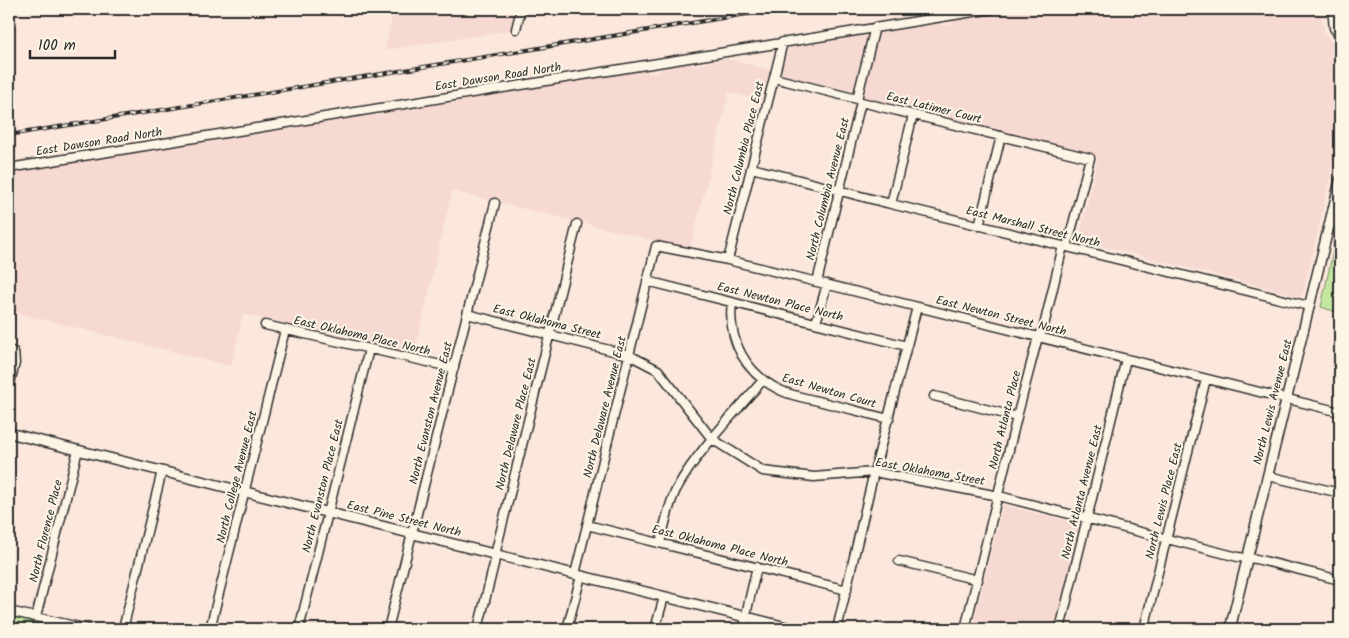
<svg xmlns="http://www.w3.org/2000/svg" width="1349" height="638" viewBox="0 0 1349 638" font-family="Kalam,sans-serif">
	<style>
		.built { fill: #f6d9d1 }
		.green { fill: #c4e8a2; stroke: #788a66 }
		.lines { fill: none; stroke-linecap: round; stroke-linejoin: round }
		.minor-casing { stroke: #2b2b2b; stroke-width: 11 }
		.major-casing { stroke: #2b2b2b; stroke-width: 12 }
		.minor { stroke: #fcf5e5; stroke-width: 8 }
		.major { stroke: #fcf5e5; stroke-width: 9 }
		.rail-casing { stroke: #2b2b2b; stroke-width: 4 }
		.rail { stroke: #fcf5e5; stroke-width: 2; stroke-dasharray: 5.5; stroke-linecap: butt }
		.labels { text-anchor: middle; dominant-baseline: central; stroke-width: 4; stroke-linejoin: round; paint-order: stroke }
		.street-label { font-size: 12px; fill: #2b2b2b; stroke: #fcf5e5 }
	</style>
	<rect width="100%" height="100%" fill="#fbe7db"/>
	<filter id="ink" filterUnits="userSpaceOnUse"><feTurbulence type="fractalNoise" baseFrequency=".02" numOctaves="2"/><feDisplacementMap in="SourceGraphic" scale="10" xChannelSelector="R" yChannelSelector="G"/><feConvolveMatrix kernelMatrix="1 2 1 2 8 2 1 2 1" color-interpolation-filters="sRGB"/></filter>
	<g filter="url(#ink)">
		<path class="built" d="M394,9h123l-5,21 -127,20z
			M1017,9h303l4,22 6,10 10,8v86l-37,158 -4,3 -220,-56 19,-83 -234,-58 -1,-2 -12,-5 -70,-17 5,-20 6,-10 146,-23 5,3h9l-1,-6z
			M727,59l43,11 -8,30 -33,-8 -39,157 -238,-58 -38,164 -171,-41 -12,52 -222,-55v-138l365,-59 3,2 9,-3 261,-44 1,5 12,-2 2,-5 26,-5 7,5 10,-4z
			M1003,505l77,19 -26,105h-82z"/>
		<path class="green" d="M1340,219v94l-19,-6z
			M13,617l52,12h-55z"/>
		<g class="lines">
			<g class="minor-casing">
				<path id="minor" d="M1332,9l2,19 6,9
					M389,10l1,-1
					M1335,13l5,15
					M516,29l5,-20
					M774,78l83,21 4,3 229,56 -23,89
					M857,99l18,-72
					M9,168l983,-159
					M751,168c47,11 93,24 140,36l418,102
					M891,204l22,-89
					M1330,223l10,3
					M979,226l22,-90
					M728,260l55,-218
					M647,281l260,65
					M817,282l44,-180
					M732,302c-5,38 14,73 50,89 13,6 30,8 44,12 21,5 42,11 63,16
					M467,314l162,41 29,15 54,69 51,32 51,6 60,-5 125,24 239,61 18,2 84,21
					M816,323l11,-39
					M265,325l189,43
					M9,350l5,2 1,11 -6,24
					M934,396l83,21
					M1268,476l72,17
					M587,525l260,65
					M660,543c5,-18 8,-38 17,-55 21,-38 58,-75 86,-108
					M899,561l79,19
					M575,574l81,-328 72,14 89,22 523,130
					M9,611l79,18
					M36,617l42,-167
					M123,629l39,-158
					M210,629l75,-299
					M299,629l70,-280
					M388,629l107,-426
					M478,629l16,-65 3,-18 80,-322
					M567,629l14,-53
					M655,629l9,-32
					M744,629l3,-19 10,-43
					M837,629l37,-157 43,-165
					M965,629l52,-212 21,-80 5,-7 20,-84
					M1060,629l66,-270
					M1144,629l62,-250"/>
			</g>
			<g class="major-casing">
				<path id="major" d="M9,433l785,196
					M1230,629l110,-448"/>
			</g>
			<use href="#minor" class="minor"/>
			<use href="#major" class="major"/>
			<g class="rail-casing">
				<path id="rail" d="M770,13l28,-4
					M9,135l768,-126"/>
			</g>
			<use href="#rail" class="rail"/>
		</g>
	</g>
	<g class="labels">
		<g class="street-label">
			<text transform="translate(498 77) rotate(-9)">East Dawson Road North</text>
			<text transform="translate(934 108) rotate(14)">East Latimer Court</text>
			<text transform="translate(99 142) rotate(-9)">East Dawson Road North</text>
			<text transform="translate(744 148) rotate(-76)">North Columbia Place East</text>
			<text transform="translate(828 189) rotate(-76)">North Columbia Avenue East</text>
			<text transform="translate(1033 227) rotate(14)">East Marshall Street North</text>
			<text transform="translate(780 302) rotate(14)">East Newton Place North</text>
			<text transform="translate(1001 316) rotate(14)">East Newton Street North</text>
			<text transform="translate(547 322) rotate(14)">East Oklahoma Street</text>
			<text transform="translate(362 336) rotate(13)">East Oklahoma Place North</text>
			<text transform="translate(829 391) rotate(16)">East Newton Court</text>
			<text transform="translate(1273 402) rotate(-76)">North Lewis Avenue East</text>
			<text transform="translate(605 407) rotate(-76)">North Delaware Avenue East</text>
			<text transform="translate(431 413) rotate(-76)">North Evanston Avenue East</text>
			<text transform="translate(1005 420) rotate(-76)">North Atlanta Place</text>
			<text transform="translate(516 424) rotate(-76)">North Delaware Place East</text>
			<text transform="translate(930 472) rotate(10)">East Oklahoma Street</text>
			<text transform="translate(237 477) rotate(-76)">North College Avenue East</text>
			<text transform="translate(323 486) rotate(-76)">North Evanston Place East</text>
			<text transform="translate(1082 492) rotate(-76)">North Atlanta Avenue East</text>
			<text transform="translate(1164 501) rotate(-76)">North Lewis Place East</text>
			<text transform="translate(404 519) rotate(14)">East Pine Street North</text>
			<text transform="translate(46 531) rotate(-76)">North Florence Place</text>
			<text transform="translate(720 546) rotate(14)">East Oklahoma Place North</text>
		</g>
	</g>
	<rect width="1349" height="638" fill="none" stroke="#fcf5e5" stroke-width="30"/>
	<rect x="15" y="15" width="1319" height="608" fill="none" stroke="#2b2b2b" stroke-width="2" filter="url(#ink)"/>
	<path d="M30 50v8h85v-8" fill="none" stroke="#2b2b2b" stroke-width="2.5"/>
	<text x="38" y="50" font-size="15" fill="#2b2b2b" stroke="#fcf5e5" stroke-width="4" paint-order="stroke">100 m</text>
</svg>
